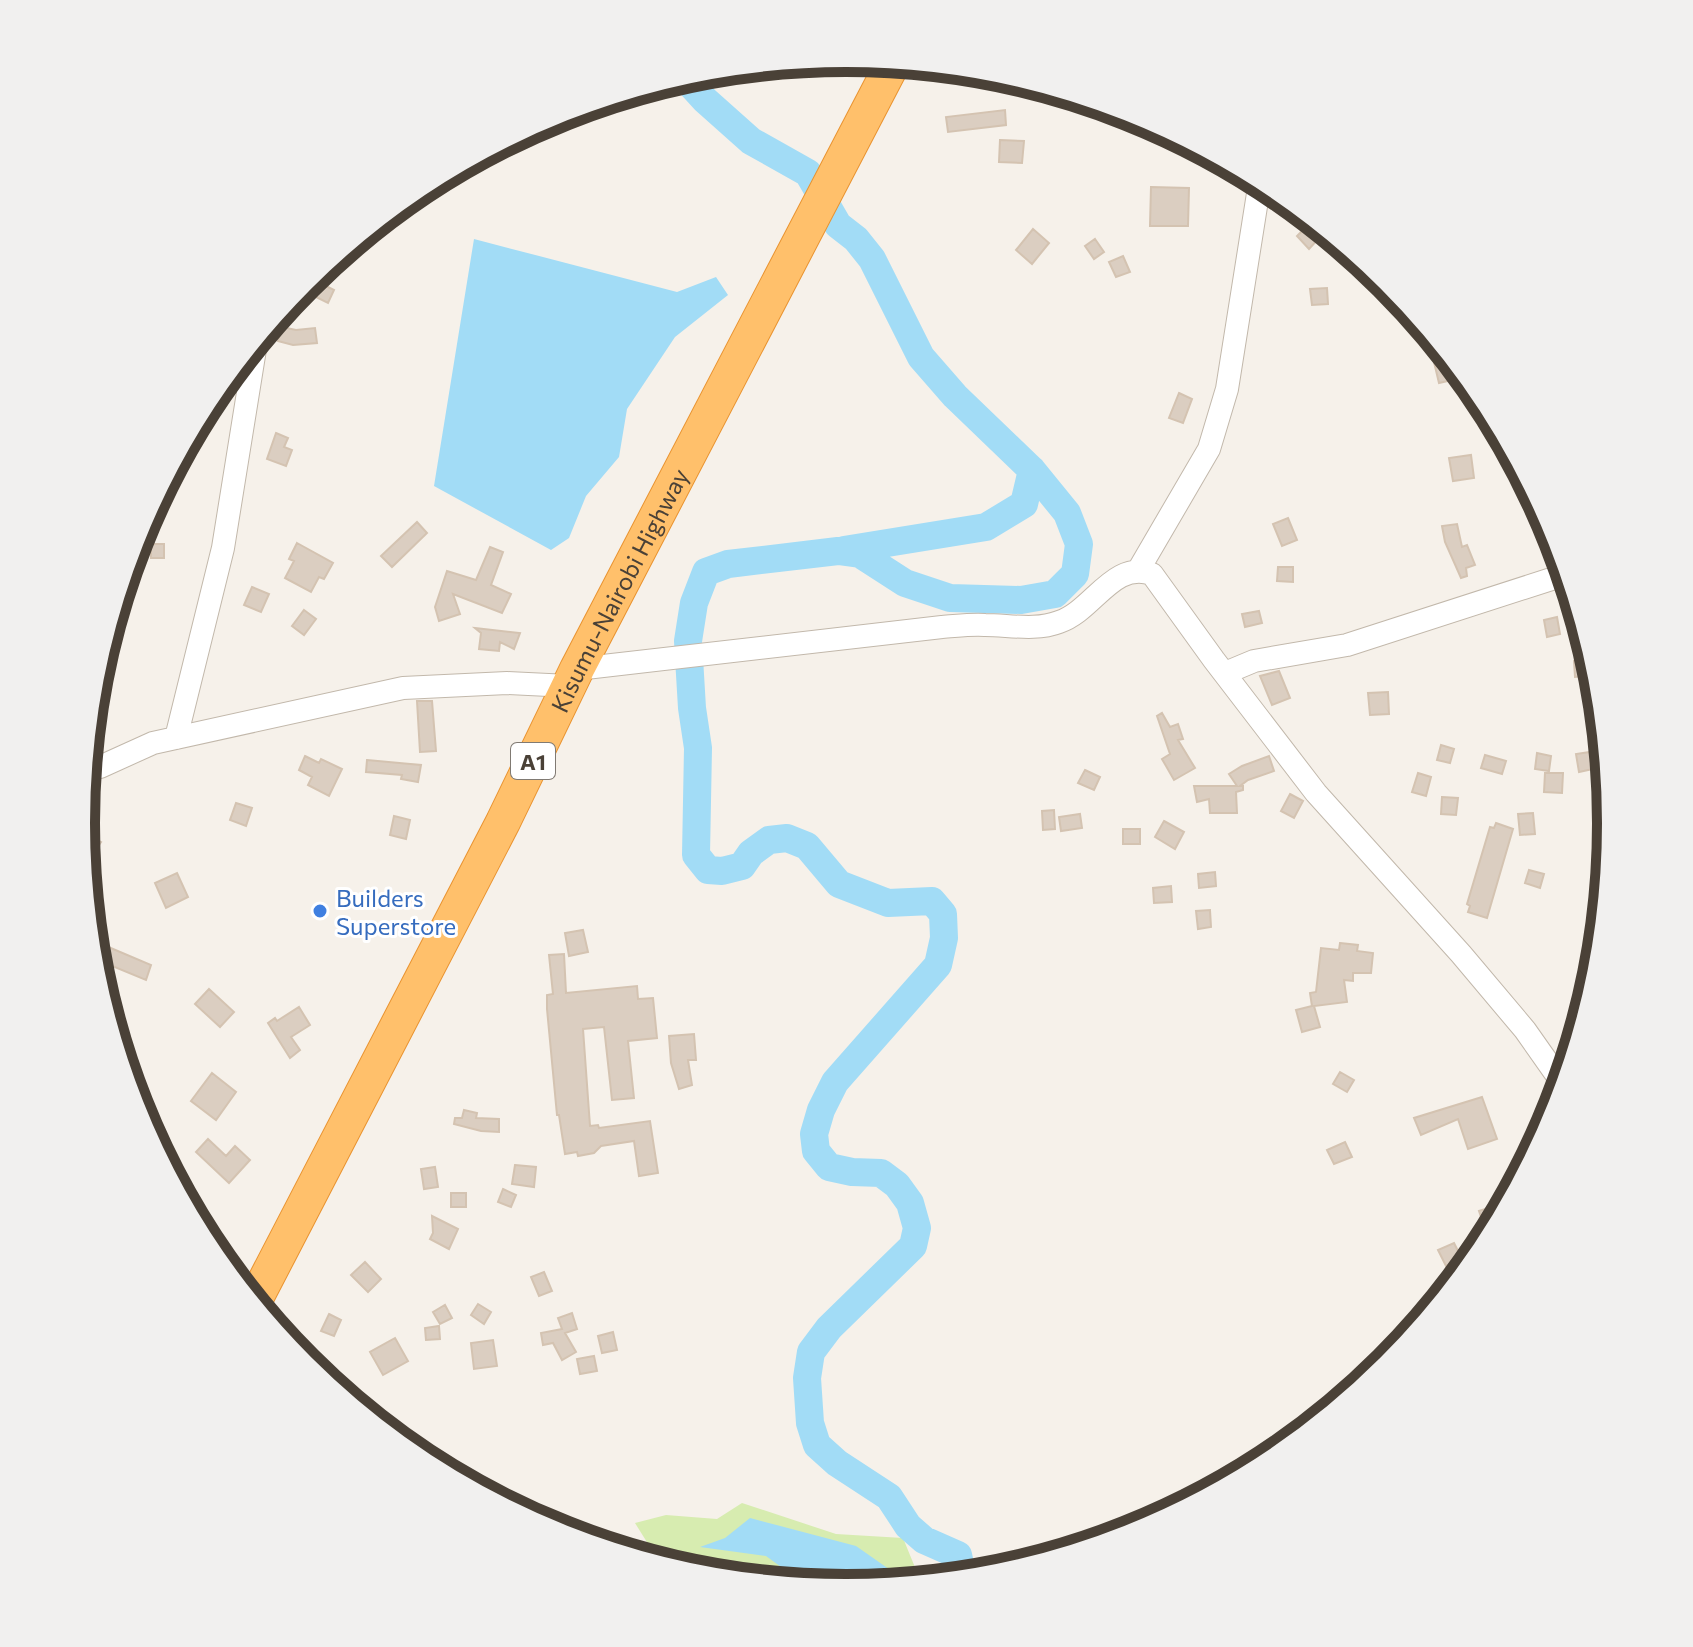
<svg xmlns="http://www.w3.org/2000/svg" width="1693" height="1647" viewBox="0 0 1693 1647" font-family="Commissioner,sans-serif">
	<style>
		.green { fill: #d7ecb0 }
		.water { fill: #a2dcf6 }
		.lines { fill: none; stroke-linecap: round; stroke-linejoin: round }
		.river { stroke: #a2dcf6; stroke-width: 28 }
		.building { fill: #dbcec1; stroke: #d4c3b1; stroke-width: 2 }
		.minor-casing { stroke: #c2b8ab; stroke-width: 24 }
		.highway-casing { stroke: #e99330; stroke-width: 36 }
		.minor { stroke: #fff; stroke-width: 22 }
		.highway { stroke: #ffc06b; stroke-width: 34 }
		.shop-dot { fill: #3f7fe0; stroke: #fff; stroke-width: 3 }
		.labels { text-anchor: middle; dominant-baseline: central; stroke-width: 6; stroke-linejoin: round; paint-order: stroke }
		.shield { fill: #fff; stroke: #807a73; stroke-width: 2 }
		.shield-label { font-size: 22px; font-weight: bold; fill: #4a4137 }
		.street-label { font-size: 24px; fill: #4a4137; stroke: #fff }
		.shop-label { font-size: 24px; fill: #366cbe; stroke: #fff; text-anchor: start }
		.rim { fill: none; stroke: #4a4137; stroke-width: 10 }
	</style>
	<rect width="100%" height="100%" fill="#f6f1ea"/>
	<path class="green" d="M742,1503l94,31 67,4 18,44 -75,7 -149,-15 -50,-15 8,-4 -20,-32 31,-8 51,4z"/>
	<path class="water" d="M474,239l203,53 39,-15 12,18 -53,42 -48,72 -8,48 -33,39 -17,42 -18,12 -117,-64z
		M750,1518l106,28 40,28 2,10 -42,4 -33,-12 -35,-4 -22,-16 -66,-9 25,-9z"/>
	<g class="lines">
		<path class="river" d="M684,77l21,23 46,41 57,32 30,52 18,14 16,20 49,98 34,39 77,74 35,43 12,31 -4,30 -20,20 -34,6 -71,-2 -45,-15 -45,-29 -22,-3 -110,13 -22,8 -12,31 -6,38 4,67 6,40 -2,107 12,15 14,1 20,-5 9,-13 18,-13 18,-2 20,8 32,38 49,19 44,-2 11,13 1,24 -6,27 -103,117 -14,28 -7,24 2,17 13,16 23,5 29,1 16,12 13,18 7,25 -4,18 -84,82 -18,24 -4,26 3,45 7,22 20,18 52,34 19,29 16,14 34,15 5,23
			M844,550l142,-23 38,-23 8,-34"/>
	</g>
	<path class="building" d="M1005,110l1,15 -58,7 -2,-15z
		M1000,140l24,1 -2,22 -23,-1z
		M1151,187l38,1 -1,38h-38z
		M1307,226l12,12 -10,11 -12,-13z
		M1033,229l16,14 -17,21 -16,-14z
		M1095,239l9,13 -10,7 -9,-13z
		M1123,256l7,16 -14,5 -7,-15z
		M322,284l12,6 -6,13 -12,-6z
		M1327,288l1,16 -16,1 -2,-16z
		M282,327l14,3 19,-2 2,15 -24,2 -15,-4z
		M1447,354l12,14 2,10 -22,5 -6,-25z
		M1179,393l13,6 -9,24 -14,-5z
		M276,433l12,5 -4,9 8,3 -6,16 -19,-7z
		M1471,455l3,23 -21,3 -4,-23z
		M1288,518l9,22 -15,6 -9,-22z
		M417,522l10,11 -35,34 -11,-11z
		M1457,524l5,23 5,-2 8,20 -9,3 1,8 -6,2 -16,-36 -3,-16z
		M297,543l36,20 -9,16 -5,-2 -8,15 -26,-14 9,-17 -5,-2z
		M151,544h13v14h-13z
		M490,547l13,5 -12,33 20,9 -9,19 -49,-19 7,20 -21,7 -4,-14 12,-36 29,9z
		M1278,567h15v15l-16,-1z
		M252,587l17,7 -8,18 -17,-7z
		M304,610l12,9 -12,16 -12,-9z
		M1259,611l3,12 -17,4 -3,-13z
		M1557,617l3,17 -13,3 -3,-17z
		M475,628l45,5 -6,16 -14,-7 -1,9 -20,-2 2,-16z
		M1591,655l6,20 -22,2 -1,-16z
		M1279,671l11,27 -18,7 -12,-29z
		M1388,692l1,22 -19,1 -2,-22z
		M417,701h15l4,50 -16,1z
		M1162,713l8,14 8,-3 5,15 -5,1 17,28 -21,12 -12,-21 8,-5 -13,-38z
		M1441,745l13,4 -4,14 -13,-3z
		M1590,752l3,17 -14,3 -3,-18z
		M1537,753l14,3 -2,15 -14,-2z
		M1485,755l21,6 -4,13 -21,-6z
		M305,756l14,7 2,-4 21,10 -13,27 -21,-11 4,-8 -13,-7z
		M1269,756l5,15 -26,9 -8,6h3v4l-7,2 1,21h-27l-1,-14 -12,3 -3,-16h43l-8,-12 13,-8z
		M367,760l54,5 -3,17 -17,-3 1,-4 -36,-3z
		M1085,770l15,7 -6,13 -16,-7z
		M1418,773l13,4 -5,19 -14,-4z
		M1545,773h18l-1,20 -18,-1z
		M1290,794l13,7 -9,17 -13,-7z
		M1442,797l16,1 -2,17 -15,-1z
		M236,803l16,5 -6,18 -16,-6z
		M1054,810l1,19 -12,1 -1,-19z
		M1533,813l2,21 -15,1 -2,-21z
		M1080,814l2,14 -21,3 -2,-14z
		M394,816l16,4 -4,19 -16,-4z
		M1164,821l20,11 -9,17 -20,-12z
		M1496,823l17,6 -26,89 -19,-6 2,-6 -3,-2 23,-77 4,1z
		M1123,829h17v15h-17z
		M88,835l13,7 -16,23 -2,-21z
		M1529,870l15,4 -4,14 -15,-5z
		M1215,872l1,14 -17,2 -1,-14z
		M177,873l11,24 -22,11 -11,-25z
		M1171,886l1,16 -18,1 -1,-15z
		M1210,910l1,17 -13,2 -2,-18z
		M583,930l5,22 -19,4 -4,-23z
		M1340,943l18,2 -1,6 16,2 -2,20h-18v8l-9,-1 3,22 -33,4 6,21 -18,5 -6,-22 16,-4 -2,-13 6,-1 5,-44 18,2z
		M106,946l45,19 -5,15 -46,-19z
		M564,954l2,39 71,-7 1,13 15,-1 4,40 -29,3 6,57 -22,2 -8,-73 -21,2 7,97 8,-1 1,3 51,-7 8,52 -19,3 -5,-35 -33,5 -7,7 -16,3 -1,-4 -12,2 -6,-39h-2l-10,-106v-14l6,-1 -4,-39z
		M209,989l25,23 -14,15 -25,-23z
		M299,1007l11,18 -19,12 9,13 -10,8 -22,-35 7,-5 2,3z
		M694,1034l2,26h-8l4,25 -13,4 -8,-26 -2,-27z
		M1340,1072l14,8 -7,12 -14,-8z
		M212,1073l24,19 -20,28 -25,-19z
		M1482,1097l15,42 -29,10 -10,-30 -37,16 -7,-17z
		M464,1110l13,3 -1,5 23,1v13l-18,-1 -27,-7 1,-6h7z
		M208,1139l18,17 9,-10 15,14 -21,23 -33,-31z
		M1345,1142l7,15 -18,7 -7,-14z
		M515,1165l21,2 -2,20 -22,-3z
		M435,1167l3,20 -14,2 -3,-20z
		M503,1189l13,6 -5,12 -13,-5z
		M451,1193h15v14h-15z
		M1492,1207l3,12 -12,4 -4,-12z
		M432,1216l26,13 -9,20 -19,-10 3,-6z
		M1454,1243l8,16 -16,7 -8,-16z
		M365,1262l16,17 -13,13 -17,-17z
		M544,1272l8,19 -13,5 -8,-19z
		M478,1304l13,8 -7,12 -13,-9z
		M445,1305l7,13 -12,6 -7,-12z
		M572,1313l5,16 -12,4 11,19 -14,8 -9,-17 -10,2 -2,-12 21,-4 -4,-11z
		M329,1314l12,6 -7,16 -13,-5z
		M439,1326l1,13 -14,1 -1,-12z
		M613,1332l4,18 -15,3 -4,-17z
		M395,1338l13,23 -25,14 -13,-23z
		M493,1340l4,26 -23,3 -3,-26z
		M594,1356l3,15 -17,3 -3,-15z"/>
	<g class="lines">
		<g class="minor-casing">
			<path id="minor" d="M1139,569l70,-120 18,-60 33,-208
				M577,669l365,-42c15,-1 29,-3 43,-2 24,0 51,6 74,-3 34,-11 54,-62 93,-48l62,86 102,133 145,161 64,76 38,54
				M1230,671l24,-10 93,-16 220,-71
				M176,738l47,-190 33,-205
				M87,767h13l53,-24 250,-55 104,-5 62,3"/>
		</g>
		<g class="highway-casing">
			<g id="highway">
				<path id="s1" d="M254,1302l249,-480 74,-153 316,-606"/>
			</g>
		</g>
		<use href="#minor" class="minor"/>
		<use href="#highway" class="highway"/>
	</g>
	<circle class="shop-dot" cx="320" cy="911" r="8"/>
	<g class="labels">
		<rect class="shield" x="511" y="743" width="44" height="36" rx="6"/>
		<g class="shield-label">
			<text x="533" y="761">A1</text>
		</g>
		<g class="street-label">
			<text stroke="none"><textPath href="#s1" startOffset="800">Kisumu-Nairobi Highway</textPath></text>
		</g>
		<g class="shop-label">
			<text x="336" y="897">Builders<tspan x="336" dy="28">Superstore</tspan></text>
		</g>
	</g>
	<path d="M0 0H1693V1647H0ZM95 823a751 751 0 1 1 1502 0a751 751 0 1 1-1502 0Z" fill="#f1f0ef" fill-rule="evenodd"/>
	<path class="rim" d="M95 823a751 751 0 1 1 1502 0a751 751 0 1 1-1502 0Z"/>
</svg>
